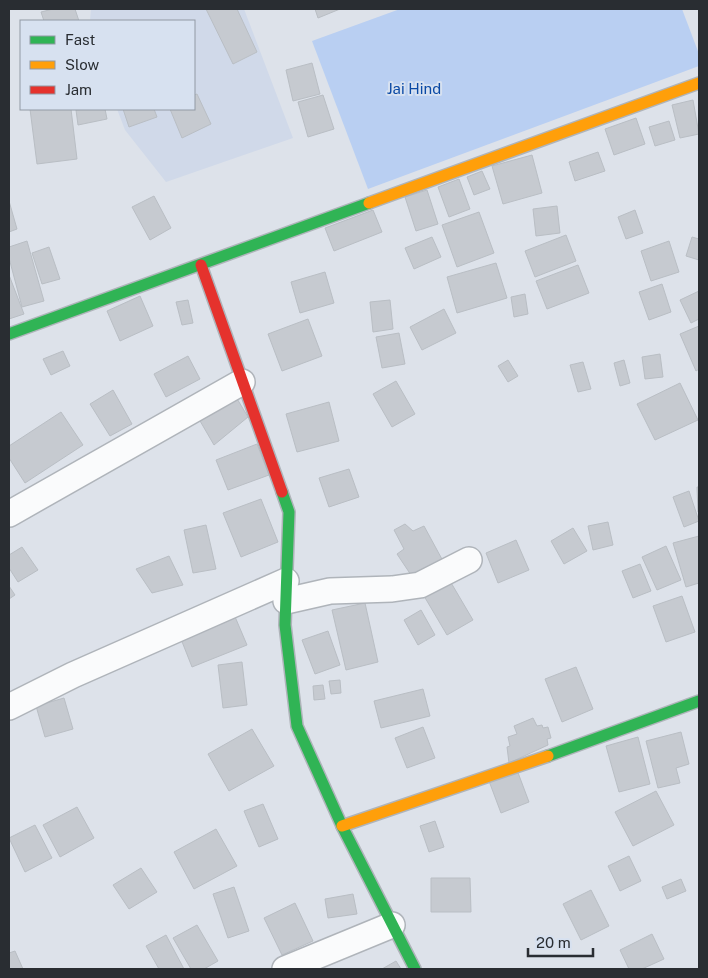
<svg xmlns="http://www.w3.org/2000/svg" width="708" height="978" viewBox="0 0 708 978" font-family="'Public Sans',sans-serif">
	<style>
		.built { fill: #d0d9e9 }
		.green { fill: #b9cff2 }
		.building { fill: #c6cad0; stroke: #b9bec4 }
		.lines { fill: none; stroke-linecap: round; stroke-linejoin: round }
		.street-casing { stroke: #afb4ba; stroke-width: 28 }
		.fast-casing { stroke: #afb4ba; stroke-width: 14 }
		.slow-casing { stroke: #afb4ba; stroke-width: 14 }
		.jam-casing { stroke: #afb4ba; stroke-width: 14 }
		.street { stroke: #fafbfc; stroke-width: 25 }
		.fast { stroke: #30b455; stroke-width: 11 }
		.slow { stroke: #ff9f0a; stroke-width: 11 }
		.jam { stroke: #e5322d; stroke-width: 11 }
		.labels { text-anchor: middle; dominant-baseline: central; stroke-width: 4; stroke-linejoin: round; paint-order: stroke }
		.park-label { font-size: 15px; fill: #0a49a5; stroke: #d7e1f0 }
	</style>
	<rect width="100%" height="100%" fill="#dde2ea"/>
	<path class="built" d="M91,9h153l49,129 -127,44 -41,-52 -8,-21h77v-88h-104z"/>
	<path class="green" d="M400,9h282l17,45v12l-331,123 -56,-148z"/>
	<path class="building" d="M53,9h22l4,12h-35l-3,-9z
		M206,9h31l20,43 -24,12z
		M315,9h25l-22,9z
		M312,63l8,31 -27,7 -7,-31z
		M197,94l14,30 -29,14 -12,-29h24v-14z
		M323,95l11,34 -26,8 -10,-35z
		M693,100l6,34 -19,4 -8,-33z
		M30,109h41l6,50 -40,5z
		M84,109h21l2,10 -29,6 -2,-15z
		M123,109h31l3,8 -28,10z
		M636,118l9,26 -31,11 -9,-26z
		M669,121l6,19 -20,6 -6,-19z
		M598,152l7,19 -30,10 -6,-19z
		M532,155l10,38 -39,11 -11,-38z
		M482,171l8,18 -16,6 -7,-18z
		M459,179l11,30 -21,8 -11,-30z
		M427,190l11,34 -22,7 -11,-34z
		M154,196l17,32 -21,12 -18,-33z
		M9,201l8,28 -8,3z
		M557,206l3,27 -24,3 -3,-27z
		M373,210l9,22 -48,19 -9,-23z
		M635,210l8,23 -17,6 -8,-22z
		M479,212l15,41 -37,14 -15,-42z
		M566,235l10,26 -41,16 -10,-26z
		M432,237l9,20 -27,12 -9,-21z
		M692,237l7,2v21l-13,-4z
		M27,241l17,60 -22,6 -13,-49v-11z
		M669,241l10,31 -28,9 -10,-30z
		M49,247l11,32 -18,5 -10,-31z
		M496,263l11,35 -50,15 -10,-36z
		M578,265l11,28 -42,16 -11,-28z
		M325,272l9,31 -34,10 -9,-31z
		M9,275l15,39 -15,5z
		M662,284l9,28 -22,8 -10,-28z
		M699,291v28l-8,4 -11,-23z
		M525,294l3,20 -14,3 -3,-20z
		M140,296l13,30 -33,15 -13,-30z
		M188,300l5,23 -11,2 -6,-23z
		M390,300l3,29 -20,3 -3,-30z
		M444,309l12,24 -34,17 -12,-23z
		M308,319l14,37 -40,15 -14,-37z
		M699,326v43l-3,2 -16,-37z
		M399,333l6,31 -23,4 -6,-31z
		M63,351l7,15 -19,9 -8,-16z
		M660,354l3,23 -18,2 -3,-22z
		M188,356l12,23 -34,18 -12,-23z
		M508,360l10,16 -10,6 -10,-16z
		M624,360l6,23 -10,3 -6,-23z
		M583,362l8,27 -13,3 -8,-27z
		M396,381l19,33 -23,13 -19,-33z
		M680,383l18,37 -43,20 -18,-36z
		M113,390l19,34 -22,12 -20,-32z
		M233,392l15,25 -34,28 -18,-31z
		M329,402l10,39 -42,11 -11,-38z
		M61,412l22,33 -58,38 -16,-25v-12z
		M257,444l12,31 -41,15 -12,-30z
		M349,469l10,28 -30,10 -10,-29z
		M697,487h2v25h-1z
		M689,491l10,30 -15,6 -11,-30z
		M261,499l17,43 -37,15 -18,-44z
		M608,522l5,23 -20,5 -5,-24z
		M405,524l8,7 11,-5 19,35 -32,14 -14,-21 7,-5 -10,-19z
		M206,525l10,44 -23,4 -9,-43z
		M573,528l14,23 -23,13 -13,-23z
		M699,536v47l-13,4 -13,-44z
		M516,540l13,30 -31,13 -12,-30z
		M666,546l15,34 -24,10 -15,-33z
		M22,547l16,23 -20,12 -9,-14v-13z
		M169,556l14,29 -31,8 -16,-24z
		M640,564l11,27 -18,7 -11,-27z
		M450,581l23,39 -26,15 -23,-39z
		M9,586l6,9 -6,4z
		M682,596l13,36 -29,10 -13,-36z
		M365,603l13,59 -32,8 -14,-60z
		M421,610l14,25 -17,10 -14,-25z
		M233,612l14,33 -55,22 -13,-33z
		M328,631l12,34 -25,9 -13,-34z
		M242,662l5,43 -24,3 -5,-43z
		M576,667l17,42 -31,13 -17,-43z
		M340,680l1,13 -10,1 -2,-13z
		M323,685l2,14 -11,1 -1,-14z
		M423,689l7,27 -49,12 -7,-27z
		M64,698l9,31 -28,8 -9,-31z
		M533,718l4,8 5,-1 1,3 5,-1 3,11 -4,1 1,6 -39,18 -2,-16 3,-1 -2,-9 9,-3 -3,-8z
		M423,727l12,31 -28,10 -12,-30z
		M252,729l22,37 -45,25 -21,-37z
		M681,732l8,32 -13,4 4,15 -22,5 -12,-47z
		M638,737l12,47 -31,8 -13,-46z
		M517,770l12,32 -28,11 -12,-32z
		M656,791l18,34 -41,21 -18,-34z
		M263,804l15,35 -19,8 -15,-36z
		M77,807l17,31 -34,19 -17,-32z
		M435,821l9,26 -15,5 -9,-26z
		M35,825l17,33 -27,14 -16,-34z
		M216,829l21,37 -43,23 -20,-37z
		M629,856l12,25 -21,10 -12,-25z
		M141,868l16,24 -28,17 -16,-24z
		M431,878h39l1,34h-40z
		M681,879l5,12 -19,8 -5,-12z
		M234,887l15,44 -21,7 -15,-44z
		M591,890l18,36 -28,14 -18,-36z
		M353,894l4,20 -29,4 -3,-19z
		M295,903l18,38 -31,14 -18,-37z
		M197,925l21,36 -14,8h-13l-18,-31z
		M652,934l12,25 -22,10h-13l-9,-19z
		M166,935l18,34h-25l-13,-23z
		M15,951l8,18h-14v-16z
		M396,961l5,8h-19z"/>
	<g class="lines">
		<g class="street-casing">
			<path id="street" d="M9,514l233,-132
				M286,601l44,-10 62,-2 28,-4 49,-25
				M9,707l64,-32 213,-94
				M285,969l107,-44"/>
		</g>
		<g class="fast-casing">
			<path id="fast" d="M9,334l360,-131
				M282,492l7,20 -4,113 12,101 45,100 73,143
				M548,756l151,-55"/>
		</g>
		<g class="slow-casing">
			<path id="slow" d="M369,203l330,-120
				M342,826l206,-70"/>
		</g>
		<g class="jam-casing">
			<path id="jam" d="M201,265l81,227"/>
		</g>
		<use href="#street" class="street"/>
		<use href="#fast" class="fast"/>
		<use href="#slow" class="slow"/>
		<use href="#jam" class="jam"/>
	</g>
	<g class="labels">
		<g class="park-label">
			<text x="414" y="88">Jai Hind</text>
		</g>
	</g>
	<rect width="708" height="978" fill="none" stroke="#292d32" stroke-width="20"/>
	<rect x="20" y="20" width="175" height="90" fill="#d7e1f0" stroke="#9199a4"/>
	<rect x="30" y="36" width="25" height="8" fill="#30b455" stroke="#9199a4"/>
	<text x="65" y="45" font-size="15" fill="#292d32">Fast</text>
	<rect x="30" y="61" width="25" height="8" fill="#ff9f0a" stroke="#9199a4"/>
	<text x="65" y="70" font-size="15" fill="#292d32">Slow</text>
	<rect x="30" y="86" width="25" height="8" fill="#e5322d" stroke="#9199a4"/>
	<text x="65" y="95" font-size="15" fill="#292d32">Jam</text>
	<path d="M528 948v8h65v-8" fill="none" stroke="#292d32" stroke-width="2.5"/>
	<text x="536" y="948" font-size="15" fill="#292d32" stroke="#d7e1f0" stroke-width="4" paint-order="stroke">20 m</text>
</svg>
